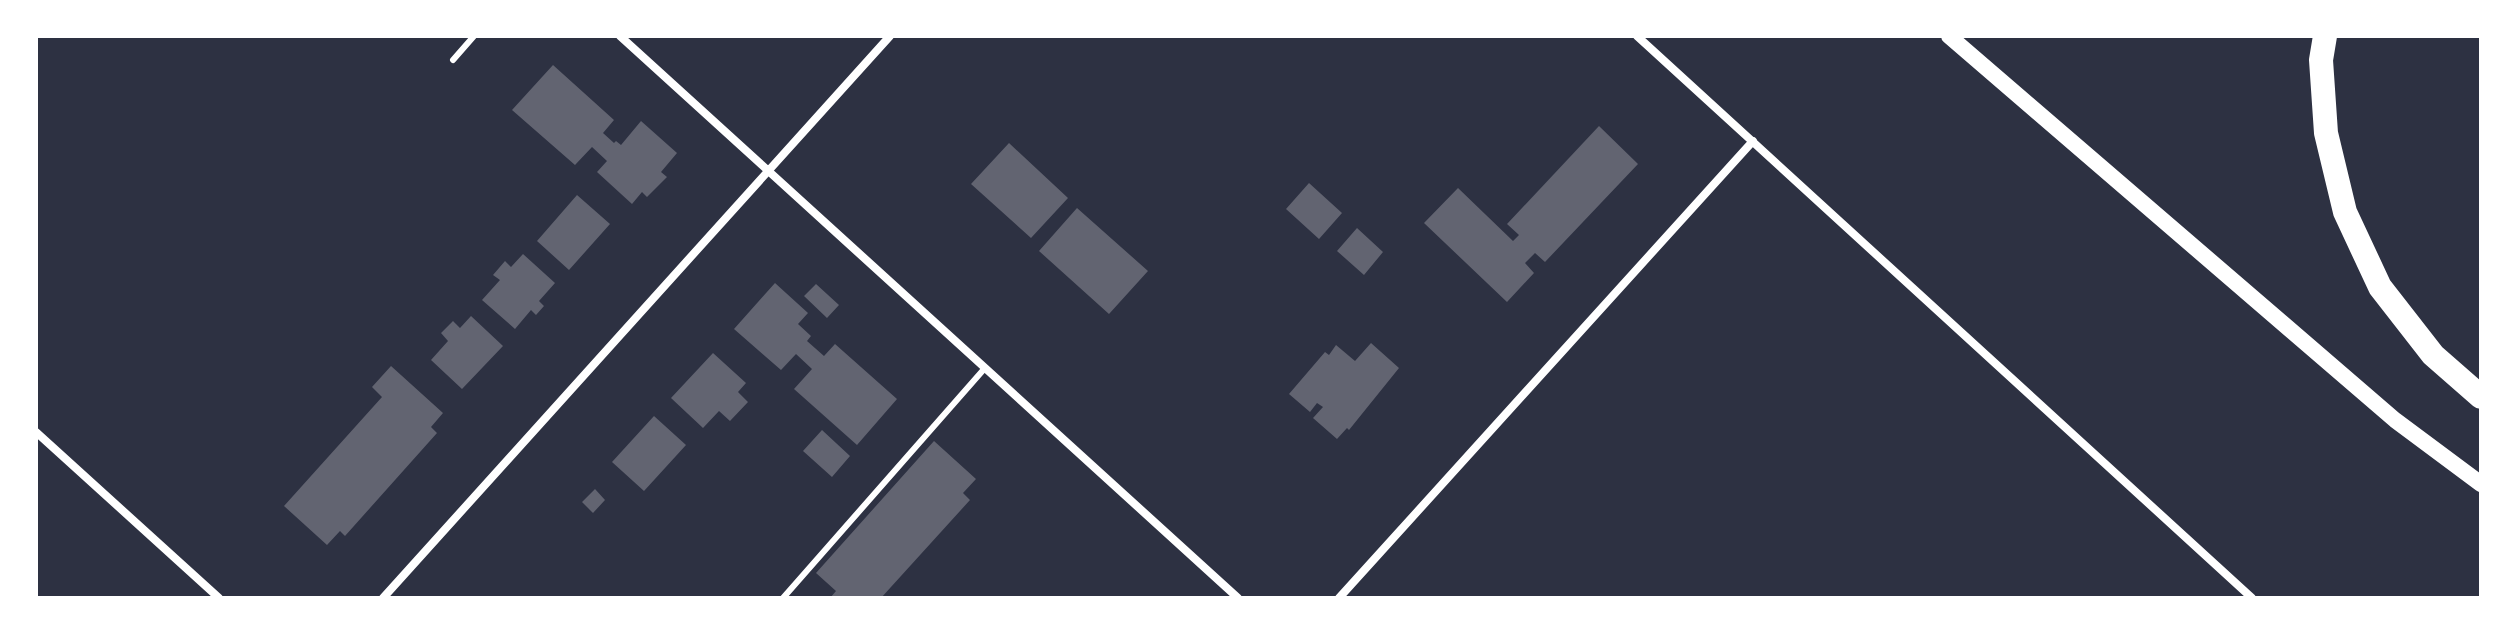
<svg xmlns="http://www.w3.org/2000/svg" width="2517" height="634" viewBox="0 0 2517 634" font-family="'Space Grotesk',sans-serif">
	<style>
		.building { fill: #626471 }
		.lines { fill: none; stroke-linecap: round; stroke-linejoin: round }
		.service { stroke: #fff; stroke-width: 6 }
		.minor { stroke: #fff; stroke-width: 8 }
		.secondary { stroke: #fff; stroke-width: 16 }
		.motorway { stroke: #fff; stroke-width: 24 }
	</style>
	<rect width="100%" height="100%" fill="#2d3142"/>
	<path class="building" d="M553,65l61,55 -11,13 11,10 2,-2 5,4 20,-24 36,32 -16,19 6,5 -20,20 -5,-5 -10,12 -35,-32 10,-11 -15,-14 -17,18 -63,-55z
		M1599,126l39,38 -93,98 -10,-9 -10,10 9,10 -27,29 -83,-79 34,-35 55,53 6,-6 -12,-11z
		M1009,143l59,55 -37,40 -60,-54z
		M1309,183l33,30 -23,26 -33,-30z
		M577,195l33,29 -41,46 -32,-29z
		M1077,208l71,63 -39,43 -70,-63z
		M1357,228l26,24 -19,23 -27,-24z
		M523,254l32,29 -16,18 5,5 -8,9 -5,-5 -16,19 -33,-29 18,-20 -7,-5 12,-14 6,6z
		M775,283l33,30 -10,11 13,12 -4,5 17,15 11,-12 62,55 -40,46 -63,-56 18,-20 -16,-15 -15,16 -47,-41z
		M816,284l23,21 -12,13 -23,-22z
		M471,316l32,30 -41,43 -31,-29 17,-19 -7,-8 12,-12 7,7z
		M1371,343l28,25 -50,62 -2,-2 -10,11 -24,-21 10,-11 -6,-4 -7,9 -21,-18 36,-42 4,3 7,-10 19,16z
		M713,353l33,30 -8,9 10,10 -18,19 -11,-10 -16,17 -32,-30z
		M391,366l52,47 -12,14 6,6 -92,103 -5,-5 -13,14 -43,-39 98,-109 -10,-10z
		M654,416l32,29 -42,46 -32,-29z
		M822,430l28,26 -18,21 -29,-26z
		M934,441l42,38 -13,14 7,7 -89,98h-51l6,-7 -20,-18z
		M595,489l10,11 -12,13 -11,-11z"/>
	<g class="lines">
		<path class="service" d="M453,60l21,-24
			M783,598l202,-230"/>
		<path class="minor" d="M620,36l618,562
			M1637,36l615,562
			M36,432l183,166
			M383,598l507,-562
			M1339,598l414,-457"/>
		<path class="secondary" d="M1949,36l446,384 86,64"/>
		<path class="motorway" d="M2325,36l-4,24 5,73 19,79 35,75 53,68 48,42"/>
	</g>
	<rect width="2517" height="634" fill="none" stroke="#ffffff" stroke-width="76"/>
</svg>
